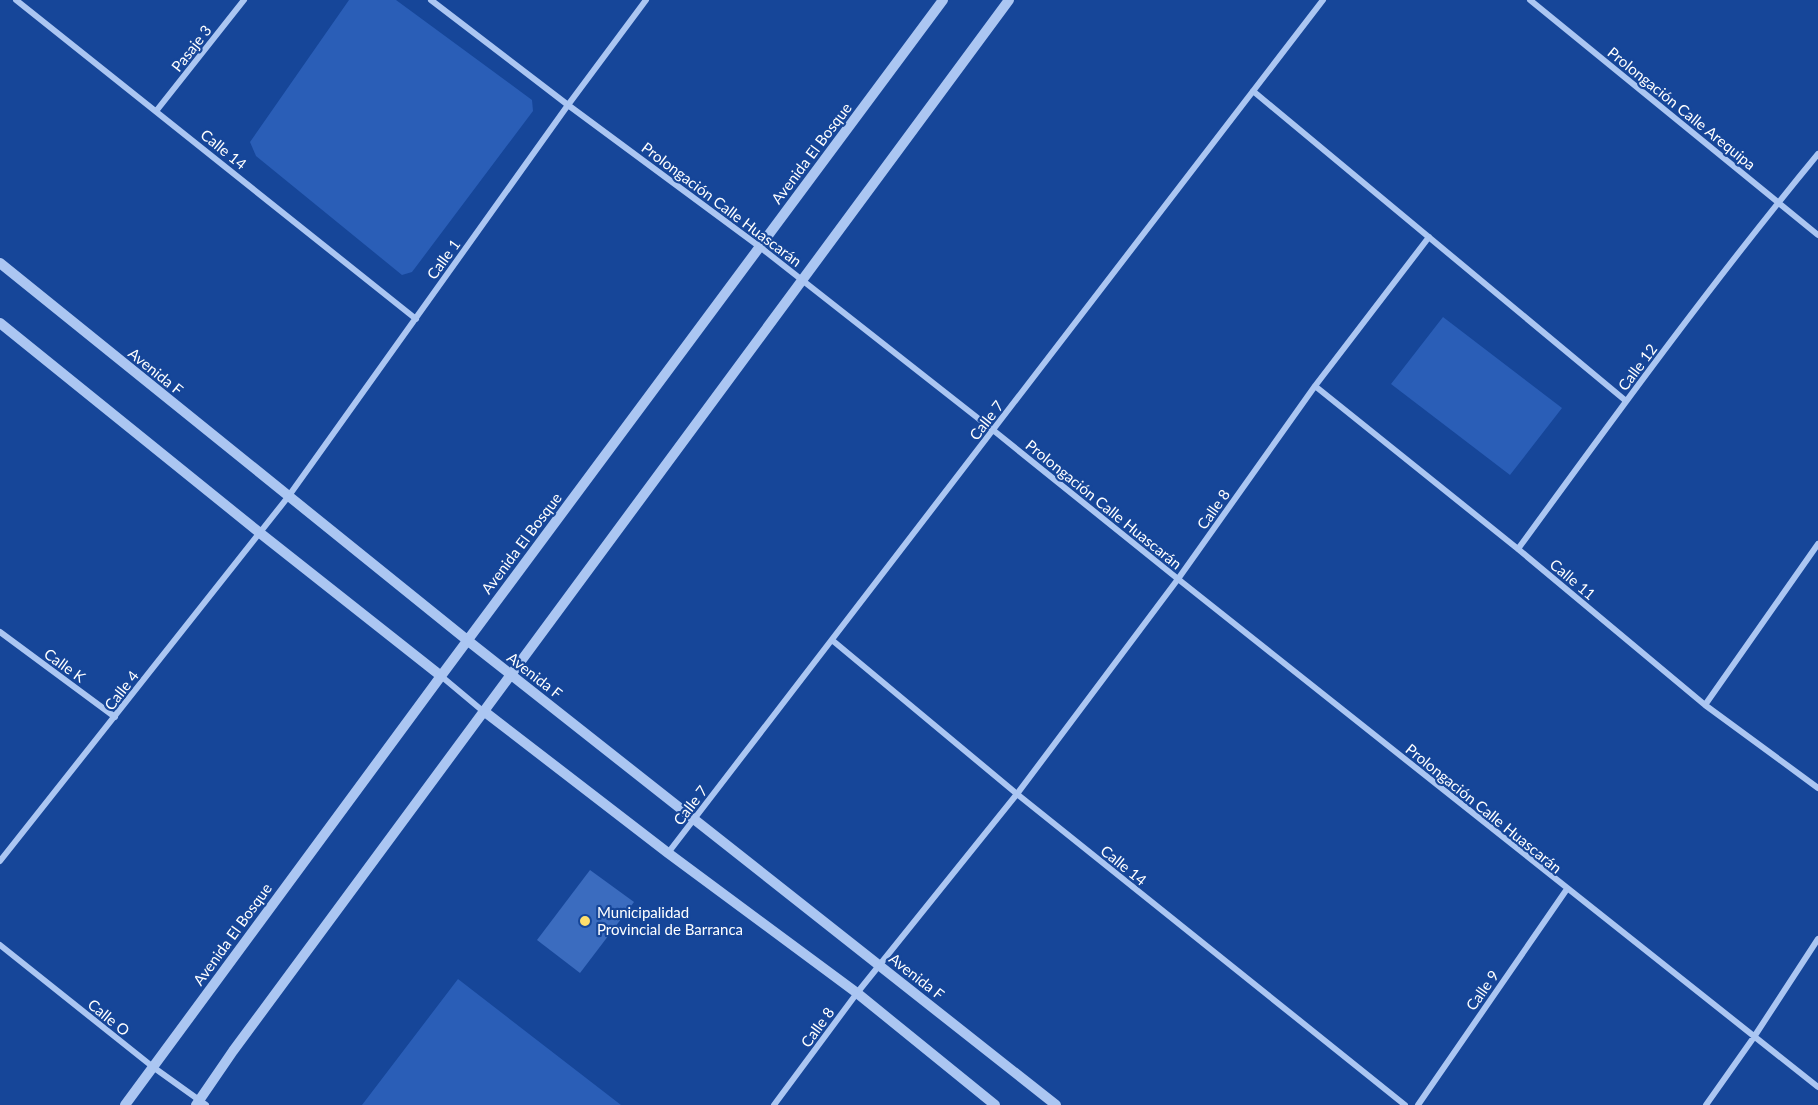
<svg xmlns="http://www.w3.org/2000/svg" width="1818" height="1105" viewBox="0 0 1818 1105" font-family="Lato,sans-serif">
	<style>
		.green { fill: #2a5eb7 }
		.building { fill: #3b6cbf }
		.lines { fill: none; stroke-linecap: round; stroke-linejoin: round }
		.minor { stroke: #abc6f2; stroke-width: 6 }
		.tertiary { stroke: #abc6f2; stroke-width: 10 }
		.poi-dot { fill: #ffdf6c; stroke: #164699; stroke-width: 2 }
		.labels { text-anchor: middle; dominant-baseline: central; stroke-width: 4.5; stroke-linejoin: round; paint-order: stroke }
		.street-label { font-size: 15px; fill: #fff; stroke: #164699 }
		.poi-label { font-size: 15px; fill: #fff; stroke: #164699; text-anchor: start }
	</style>
	<rect width="100%" height="100%" fill="#164699"/>
	<path class="green" d="M349,0h47l136,100 1,11 -121,161 -10,3 -146,-119 -6,-14z
		M1443,317l119,91 -52,67 -119,-91z
		M458,979l163,126h-259z"/>
	<path class="building" d="M590,870l44,32 -54,71 -43,-33z"/>
	<g class="lines">
		<path class="minor" d="M16,0l400,319
			M431,0l137,105 192,142 233,183 185,149 640,508
			M1530,0l288,235
			M1253,91l373,310
			M157,110l87,-110
			M1315,386l203,163 187,156 113,83
			M1518,549c97,-133 195,-268 300,-395
			M0,632l115,85
			M832,640l185,154 388,311
			M441,676l43,36
			M1705,705l113,-161
			M668,853l655,-853
			M0,861l288,-364 280,-392 78,-105
			M0,945l153,122 53,38
			M774,1105l83,-112 160,-199 161,-215 137,-193 114,-149
			M1418,1105l149,-216
			M1706,1105l48,-68 64,-98"/>
		<path class="tertiary" d="M0,263l467,377 589,465
			M0,323l260,210 181,143
			M485,712l183,141 189,140 138,112
			M125,1105l316,-429 502,-676
			M196,1105l37,-54 776,-1051"/>
	</g>
	<circle class="poi-dot" cx="585" cy="921" r="6"/>
	<g class="labels">
		<g class="street-label">
			<text transform="translate(191 48) rotate(-52)">Pasaje 3</text>
			<text transform="translate(1682 108) rotate(39)">Prolongación Calle Arequipa</text>
			<text transform="translate(224 149) rotate(39)">Calle 14</text>
			<text transform="translate(811 153) rotate(-53)">Avenida El Bosque</text>
			<text transform="translate(722 204) rotate(37)">Prolongación Calle Huascarán</text>
			<text transform="translate(443 259) rotate(-54)">Calle 1</text>
			<text transform="translate(1637 367) rotate(-53)">Calle 12</text>
			<text transform="translate(156 371) rotate(39)">Avenida F</text>
			<text transform="translate(986 420) rotate(-52)">Calle 7</text>
			<text transform="translate(1104 504) rotate(39)">Prolongación Calle Huascarán</text>
			<text transform="translate(1213 509) rotate(-55)">Calle 8</text>
			<text transform="translate(521 543) rotate(-53)">Avenida El Bosque</text>
			<text transform="translate(1573 579) rotate(40)">Calle 11</text>
			<text transform="translate(65 665) rotate(36)">Calle K</text>
			<text transform="translate(535 675) rotate(38)">Avenida F</text>
			<text transform="translate(121 690) rotate(-52)">Calle 4</text>
			<text transform="translate(690 805) rotate(-52)">Calle 7</text>
			<text transform="translate(1484 808) rotate(39)">Prolongación Calle Huascarán</text>
			<text transform="translate(1124 865) rotate(39)">Calle 14</text>
			<text transform="translate(232 934) rotate(-54)">Avenida El Bosque</text>
			<text transform="translate(917 976) rotate(38)">Avenida F</text>
			<text transform="translate(1482 990) rotate(-55)">Calle 9</text>
			<text transform="translate(109 1017) rotate(39)">Calle O</text>
			<text transform="translate(817 1027) rotate(-54)">Calle 8</text>
		</g>
		<g class="poi-label">
			<text x="597" y="912">Municipalidad<tspan x="597" dy="17">Provincial de Barranca</tspan></text>
		</g>
	</g>
</svg>
